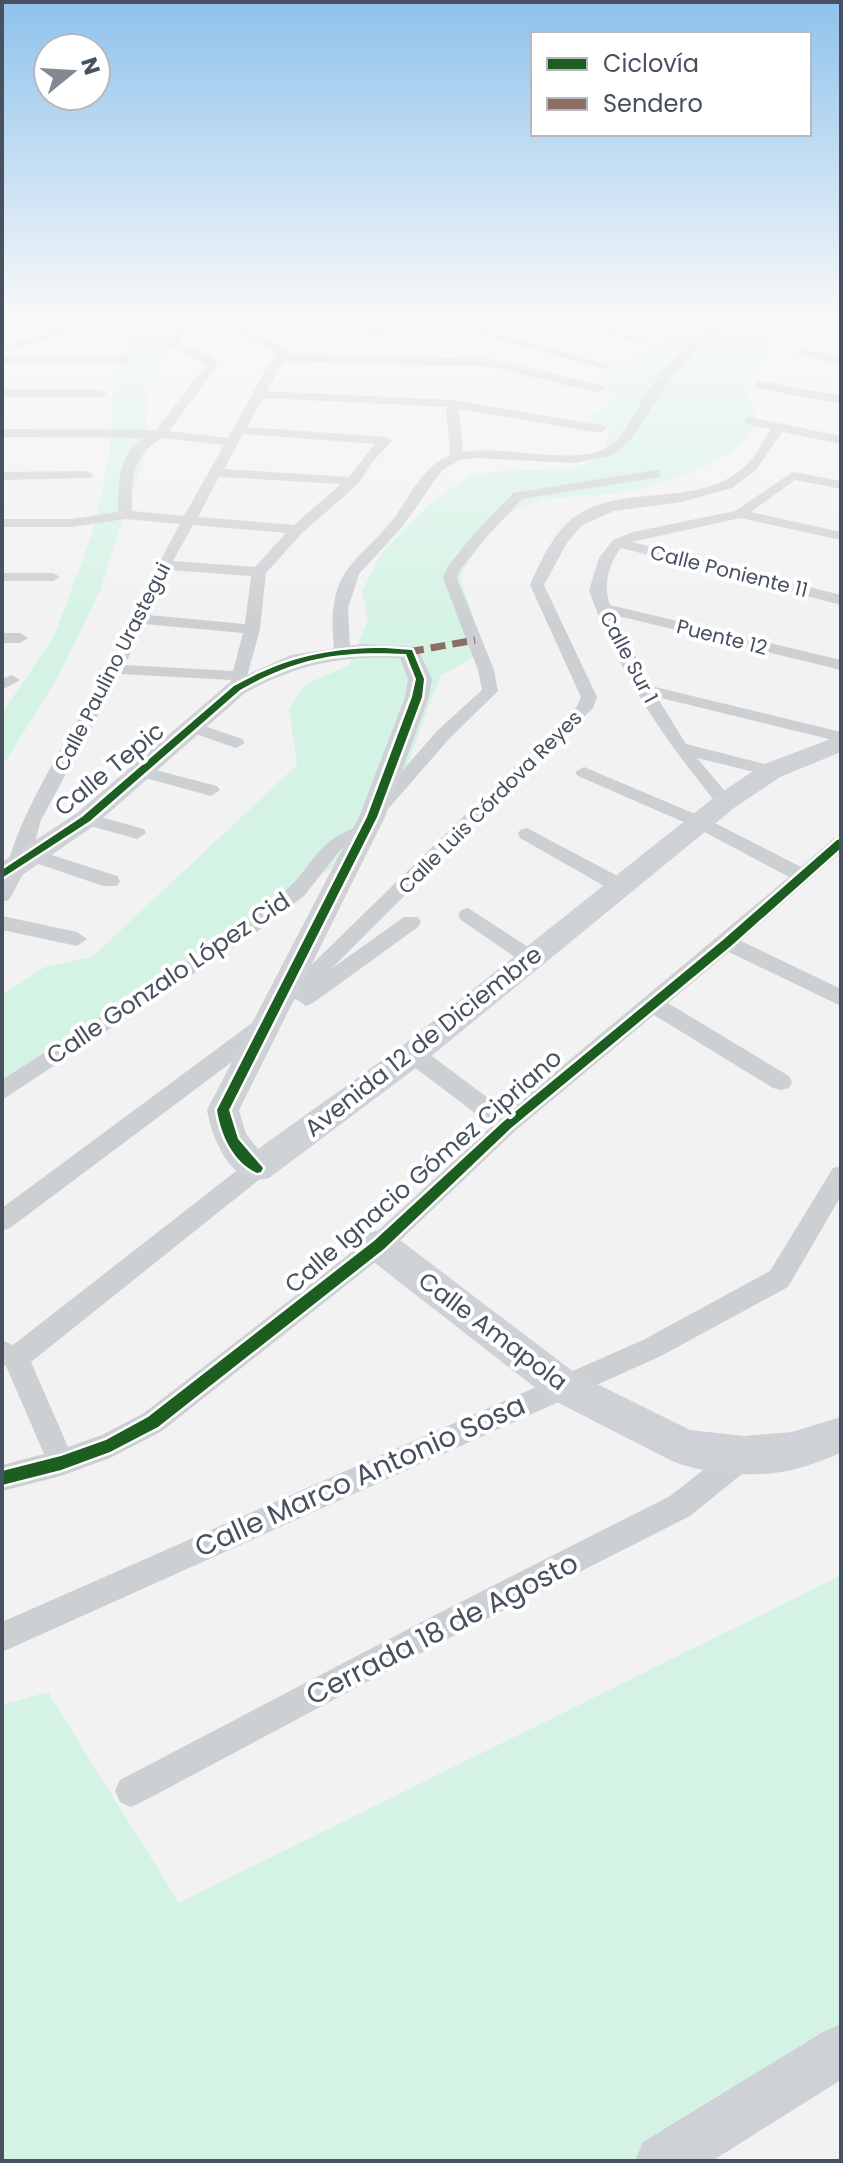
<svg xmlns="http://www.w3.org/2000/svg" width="843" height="2163" viewBox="0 0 843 2163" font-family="Poppins,sans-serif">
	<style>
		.green { fill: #d5f3e5 }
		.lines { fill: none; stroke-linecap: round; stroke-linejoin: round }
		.street { fill: #cdd0d3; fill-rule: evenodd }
		.secondary { fill: #ced1d5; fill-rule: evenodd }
		.quiet { stroke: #8d6e63; stroke-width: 7; stroke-dasharray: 15 7; stroke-linecap: butt }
		.cycleway-casing { stroke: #fff; stroke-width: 5 }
		.cycleway { fill: #1b5e20; fill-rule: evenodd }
		.labels { text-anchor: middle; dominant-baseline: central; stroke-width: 8; stroke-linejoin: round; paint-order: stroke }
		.far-street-label { font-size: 20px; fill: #475160; stroke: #fff }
		.street-label { font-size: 24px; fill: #475160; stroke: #fff }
		.near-street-label { font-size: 28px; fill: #475160; stroke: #fff }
	</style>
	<rect width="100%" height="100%" fill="#f2f2f2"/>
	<path class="green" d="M140,320l47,9 -30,40 -11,33v49l-47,142 -42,86 -55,88v-54l53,-78 39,-107 15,-73 4,-73 14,-40 -70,-3 54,-15z
		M685,320h103l-44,67c20,33 15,49 -18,68 -32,19 -67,30 -103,37 -35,6 -70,2 -103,16 -26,11 -46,45 -60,68l18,58v21l-38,21 -46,125 -51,59 -341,228v-93l43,-28 47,-10 205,-192 -8,-56 15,-24 45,-20 19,-45 -6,-29 21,-40 53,-53 37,-23 25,-4 70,-2 22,-7 15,-13 5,-18 -28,-7 34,-27 -25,-11z
		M841,1575v484l-191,102h-648v-456l46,-13 131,211z"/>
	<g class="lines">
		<path class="street" d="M90,320h18l-106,33v-7z
			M186,320h13l-23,21 37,17 5,7 -49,66 59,7 47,-85 -62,-33h15l58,30 1,4 205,5 110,27 2,3 -6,4 -106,-26 -209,-6 -16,30 185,9 153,26 1,3 -6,4 -141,-24 4,43c41,-6 82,8 123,2 12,-1 24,-6 33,-16 12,-13 18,-32 29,-47 19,-27 43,-49 68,-71h13l-58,57 -38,60 -19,18 -39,8 -100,-5 -15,2 -18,10 -39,56 -44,48 -11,34 2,41 -8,5 -8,-5c-2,-21 -3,-42 4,-62 10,-26 34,-42 51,-63 21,-24 30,-56 61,-69l-4,-48 -183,-9 -16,29 139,10 6,4 -18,19 -16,24 -56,49 -36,40 -6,56 -17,62h-12v-11l-111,-6 -79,146 -8,29 84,27 3,5 -3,5h-14l-73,-25 -21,39 -7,2c0,-69 71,-169 104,-231 26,-49 47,-99 74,-147l-55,-5 -54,8h-69v-8h69l47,-7c0,-27 0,-59 26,-74l-142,-1v-8l154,1 50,-65 -44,-23zM243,434l132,10 -26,33 -125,-8zM162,438l62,7 -40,71 -52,-5c0,-34 -1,-54 30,-73zM219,477l122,7 -47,41 -96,-8zM193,525l93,8 -31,34 -82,-6zM169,570l82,6 -6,48 -97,-9zM144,624l99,9 -10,38 -108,-6z
			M333,320h18l41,15 -10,2z
			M430,320h19l164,46 -10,3z
			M556,320h20l75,21 -6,3z
			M801,349l40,7v8l-44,-9 -2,-2z
			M2,355h125l6,4 -6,4h-125z
			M760,381l81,15v8l-85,-16v-6z
			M2,389l99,1 6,4 -6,4 -99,-1z
			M749,417l92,19v8l-59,-12 -27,39 -23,17 -51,14 -67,9 -32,14 -15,18 -23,42 53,112 -4,11 -262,261 73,-52h14l3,5 -3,5 -105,76 -7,3 -10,-7 -16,10 -7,-3 -3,-5 3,-5 31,-24 273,-266 4,-9 -51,-112c10,-22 23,-52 43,-67 49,-36 121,-9 169,-49 13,-10 20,-26 29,-40l-26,-5v-6z
			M655,470l5,1v6l-138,22 -38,41 -24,30 -3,8 37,92 4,21 -49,48 -68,78h-12l-3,-4 3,-4 68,-78 45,-41 -4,-20 -35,-92 5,-12 26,-32 39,-41z
			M86,471l7,4 -2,3 -89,2v-8z
			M793,472l48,9v8l-46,-9 -44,32 90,20v8l-101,-22 -108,24 209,53v10l-220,-57c-13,17 -18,37 -11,57l231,55v10l-227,-55 37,71 190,46v10l-184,-45 29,47 91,23 3,4 -9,5 -74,-18 37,44 -9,6 -6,-2c-53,-64 -103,-136 -130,-216l10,-32 14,-18 20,-8 102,-21z
			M2,573h51l7,4 -7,4h-51z
			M2,633h18l8,5 -8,5h-18z
			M12,675l8,5 -18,10v-11z
			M193,722l49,17 3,4 -9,5 -49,-17 -2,-4 2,-4z
			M144,767l73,19 3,4 -9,6 -73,-20 -3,-4z
			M584,767l123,52 94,48 33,-29 7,-2v16l-100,89 100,48v17l-112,-54 -61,51 121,73 3,6 -3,6 -8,2 -8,-2 -119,-73 -139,116 -127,121 -226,179 -52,27 -49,18 -59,15v-26l42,-11 -38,-88 -4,-2v-24l11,5 236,-184 8,-2 8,2 4,7 -4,7 -234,187 37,85 34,-12 42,-22 226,-175 122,-112 -87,-66 -3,-6 3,-6h16l86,64 282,-235 -94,-50 -117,-51 -3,-4z
			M86,813l58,16 2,4 -9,6 -57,-16 -3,-4z
			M365,825l7,2 2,4 -2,4 -31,14 -37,47 -46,35 -256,169v-20c92,-60 189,-116 276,-183 37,-28 34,-58 87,-72z
			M527,828l100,53 3,5 -10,6 -7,-1 -93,-53 -2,-4 2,-4z
			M468,908l71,46 3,5 -3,5h-14l-64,-44 -3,-5 3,-5z
			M2,916l75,16 10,7 -10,7 -75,-16z
			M264,1018l8,2 3,6 -3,6 -262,196 -8,3v-23l254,-188z
			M841,1166v30l-53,91 -127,69 -659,296v-30l641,-282 127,-69 63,-103z
			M743,1443l10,4 4,9 -4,9 -63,51 -233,118 -315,168 -11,5 -11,-5 -5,-11 5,-11 317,-166 233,-118 63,-49z"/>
		<path class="secondary" d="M362,644l55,3 15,32 -3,18 -44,120 -146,293 7,24 12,15 144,-103 314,-250 46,-31 79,-30v17l-61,25 -46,31 -310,254 -155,116c-36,12 -57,-39 -62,-68l152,-293 46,-120 3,-18 -8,-21c-58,-3 -104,7 -155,35l-150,132 -83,57 -10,2v-22l75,-49 152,-130 62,-28z
			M379,1230l13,4 183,139 115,57 54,6 48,-4 49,-15v36c-16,6 -32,13 -49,17 -37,8 -85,5 -120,-9l-125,-64 -181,-141 -5,-11 5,-11z
			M841,2024v56l-129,81h-77l8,-19 180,-110z"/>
		<path class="quiet" d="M409,652l66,-12"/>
		<g class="cycleway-casing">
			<path id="cycleway" d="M385,648l27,2 12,29 -2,18 -45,120 -148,293 9,29 25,29 -2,4 -4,1c-24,-11 -36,-38 -40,-63l150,-293 45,-120 4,-18 -10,-25c-67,-3 -108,3 -166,36l-150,131 -88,57v-8l80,-53 152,-131c50,-28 93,-38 151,-38z
				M841,839v9l-110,98 -220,182 -127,121 -226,178 -48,25 -49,18 -59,15v-14l59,-15 45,-16 42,-23 226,-176 129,-119 220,-182 114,-100z"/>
		</g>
		<use href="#cycleway" class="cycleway"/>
	</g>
	<linearGradient id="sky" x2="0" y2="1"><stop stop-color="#8ec2ec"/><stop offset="0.51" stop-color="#f9f9f9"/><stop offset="1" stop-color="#f9f9f9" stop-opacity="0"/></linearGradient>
	<rect width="843" height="623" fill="url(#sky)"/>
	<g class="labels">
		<g class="far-street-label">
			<text transform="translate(729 571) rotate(14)">Calle Poniente 11</text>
			<text transform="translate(722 637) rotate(14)">Puente 12</text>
			<text transform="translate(629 657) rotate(62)">Calle Sur 1</text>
			<text transform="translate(112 667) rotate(-63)">Calle Paulino Urastegui</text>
			<text transform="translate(490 802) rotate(-45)">Calle Luis Córdova Reyes</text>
		</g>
		<g class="street-label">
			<text transform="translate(109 769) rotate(-39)">Calle Tepic</text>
			<text transform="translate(168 978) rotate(-34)">Calle Gonzalo López Cid</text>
			<text transform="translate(423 1041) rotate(-38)">Avenida 12 de Diciembre</text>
			<text transform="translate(423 1171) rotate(-41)">Calle Ignacio Gómez Cipriano</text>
			<text transform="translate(493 1331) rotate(37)">Calle Amapola</text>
		</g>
		<g class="near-street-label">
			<text transform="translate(360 1476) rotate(-24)">Calle Marco Antonio Sosa</text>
			<text transform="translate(442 1629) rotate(-27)">Cerrada 18 de Agosto</text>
		</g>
	</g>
	<rect width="843" height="2163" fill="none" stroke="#475160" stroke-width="8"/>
	<rect x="531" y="32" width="280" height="104" fill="#ffffff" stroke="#b5b9bf" stroke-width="2"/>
	<rect x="547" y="58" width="40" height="12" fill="#1b5e20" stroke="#b5b9bf" stroke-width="2"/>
	<text x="603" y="72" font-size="24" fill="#475160">Ciclovía</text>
	<rect x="547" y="98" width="40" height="12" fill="#8d6e63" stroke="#b5b9bf" stroke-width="2"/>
	<text x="603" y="112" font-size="24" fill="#475160">Sendero</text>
	<g transform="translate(72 72) rotate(72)"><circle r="38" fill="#ffffff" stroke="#b5b9bf" stroke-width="2"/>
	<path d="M0-6L14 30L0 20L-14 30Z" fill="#838993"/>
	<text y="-12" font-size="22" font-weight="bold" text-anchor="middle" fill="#475160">N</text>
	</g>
</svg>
